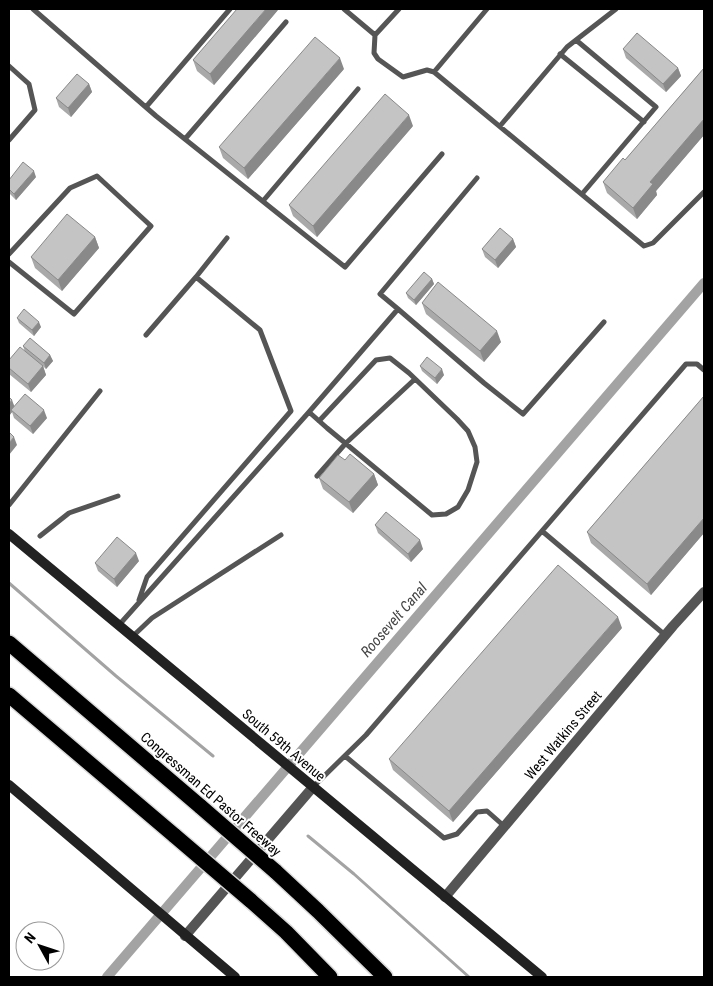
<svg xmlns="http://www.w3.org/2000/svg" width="713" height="986" viewBox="0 0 713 986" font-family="'Roboto Condensed',sans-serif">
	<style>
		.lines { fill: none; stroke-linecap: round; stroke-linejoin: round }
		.stream { stroke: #a3a3a3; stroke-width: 3 }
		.canal { stroke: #a3a3a3; stroke-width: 10 }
		.motorway-casing { stroke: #dbdbdb; stroke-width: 18 }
		.service { stroke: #555; stroke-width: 5 }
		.minor { stroke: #555; stroke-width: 10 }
		.tertiary { stroke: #555; stroke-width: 10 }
		.secondary { stroke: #222; stroke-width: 10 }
		.motorway { stroke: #000; stroke-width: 15 }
		.motorway-bridge-casing { stroke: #dbdbdb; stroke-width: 18; stroke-linecap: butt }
		.motorway-bridge { stroke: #000; stroke-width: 15 }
		.wall { fill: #a9a9a9 }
		.shaded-wall { fill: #898989 }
		.building { fill: #c4c4c4; stroke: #898989 }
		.labels { text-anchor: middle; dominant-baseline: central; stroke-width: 4; stroke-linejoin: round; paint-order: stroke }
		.street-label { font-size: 14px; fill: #000; stroke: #fff }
		.water-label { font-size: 15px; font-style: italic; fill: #444; stroke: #fff }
	</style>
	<rect width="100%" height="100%" fill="#fff"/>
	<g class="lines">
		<path class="stream" d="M9,583l107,93 97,80
			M308,836l46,38 115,103"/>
		<path class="canal" d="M107,977l597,-694"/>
		<g class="motorway-casing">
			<path id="motorway" d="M9,643l192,164
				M9,695l166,141
				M275,871l43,40 67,66
				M250,900l36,32 44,45"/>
		</g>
		<path class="service" d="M33,9l123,107 189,151 97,-113
			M344,9l31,26 24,-26
			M375,35l-1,18 4,6 25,18 24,-7 7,2 210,174 9,-3 51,-51
			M576,40l40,-31
			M560,54l84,68
			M9,66l20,18 6,26 -26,30
			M434,72l53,-63
			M146,107l84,-98
			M500,126l67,-79 9,-7 80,67 -74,87
			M185,139l101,-117
			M263,201l95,-112
			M9,254l61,-66 27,-12 54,50 -77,88 -65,-52
			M196,277l31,-39
			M398,309l-18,-15 97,-116
			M309,412l18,16 105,87 14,-1 12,-7 10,-17 9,-28 -2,-15 -7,-16 -11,-12 -48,-46 -19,-15 -14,2 -57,61
			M317,476l29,-33 69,-64
			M9,505l91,-114
			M542,531l123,104
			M40,536l29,-23 49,-17
			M139,600l8,-23 144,-166 -31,-81 -64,-53 -50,58
			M119,625l190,-213 89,-103 86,74 39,31 81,-92
			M133,636l19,-18 129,-83
			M345,756l99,82 13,-4 20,-22 10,-1 17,15
			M313,787l53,-52 320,-371h11l7,6"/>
		<path class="minor" d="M445,897l228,-271 31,-34"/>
		<path class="tertiary" d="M185,936l128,-149"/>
		<path class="secondary" d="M9,534l533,443
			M9,785l226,192"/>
		<use href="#motorway" class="motorway"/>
		<g class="motorway-bridge-casing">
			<path id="motorway-bridge" d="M201,807l74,64
				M175,836l75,64"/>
		</g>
		<use href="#motorway-bridge" class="motorway-bridge"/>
	</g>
	<path class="wall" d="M278,10l-64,75 -17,-14 -4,-11z
		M623,49l55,19 3,8 -15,16 -40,-34z
		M704,68v67l-48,56 1,4 -20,24 -30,-26 -4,-11 22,-22z
		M344,69l-96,110 -25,-21 -4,-11z
		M89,84l3,8 -21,25 -12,-10 -3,-9z
		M413,126l-96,111 -24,-21 -4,-11z
		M36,177l-20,23 -7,-7v-13z
		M95,237l4,11 -37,43 -27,-23 -4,-11z
		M513,239l3,8 -18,21 -13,-11 -3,-8z
		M432,279l2,5 -18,21 -8,-7 -2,-5z
		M422,303l79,39 -17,20 -58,-48z
		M17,318l24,9 -7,9 -15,-13z
		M23,346l27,9 3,6 -7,8 -3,-3 3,9 -15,17 -22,-18v-14l16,-8z
		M420,366l24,9 -7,9 -15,-13z
		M704,396v137l-53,62 -60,-52 -4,-11z
		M9,397l5,9 33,12 -14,16 -19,-16 -2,-6 -3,4z
		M345,460l29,14 4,11 -25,28 -30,-24 -4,-11z
		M375,525l48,24 -12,13 -33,-29z
		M139,561l-22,26 -19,-16 -3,-8z
		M622,628l-169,194 -60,-52 -4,-11z"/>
	<path class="shaded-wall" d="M266,9h12v1l-64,75 -4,-11z
		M340,58l4,11 -96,110 -4,-11z
		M678,68l3,8 -15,16 -3,-8z
		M89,84l3,8 -21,25 -3,-9z
		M409,115l4,11 -96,111 -4,-11z
		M704,119v16l-48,56 1,4 -20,24 -4,-11 17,-26z
		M34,171l2,6 -20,23 -2,-6z
		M95,237l4,11 -37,43 -4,-11z
		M513,239l3,8 -18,21 -3,-8z
		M432,279l2,5 -18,21 -2,-5z
		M39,322l2,5 -7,9 -2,-6z
		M497,331l4,11 -17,20 -4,-11z
		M50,355l3,6 -7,8 -2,-6z
		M43,366l3,9 -15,17 -3,-8z
		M442,369l2,6 -7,9 -2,-6z
		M12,400l3,8 -4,2 1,2 -3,4v-12z
		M44,410l3,8 -14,16 -3,-8z
		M14,437l3,8 -8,10v-12z
		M374,474l4,11 -25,28 -4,-11z
		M704,518v15l-53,62 -4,-11z
		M420,540l3,9 -12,13 -3,-8z
		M136,553l3,8 -22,26 -3,-8z
		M618,617l4,11 -169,194 -4,-11z"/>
	<path class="building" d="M237,9h29l-56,65 -17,-14z
		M637,33l41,35 -15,16 -40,-35z
		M315,37l25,21 -96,110 -25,-21z
		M704,68v51l-54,63 3,2 -20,24 -30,-26 20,-24 2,2z
		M77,74l12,10 -21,24 -12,-10z
		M385,94l24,21 -96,111 -24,-21z
		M23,162l11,9 -20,23 -5,-5v-9z
		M67,214l28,23 -37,43 -27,-23z
		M500,228l13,11 -18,21 -13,-11z
		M424,272l8,7 -18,21 -8,-7z
		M438,282l59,49 -17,20 -58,-48z
		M24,309l15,13 -7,8 -15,-12z
		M30,338l20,17 -6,8 -21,-17z
		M20,347l23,19 -15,18 -19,-16v-8z
		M427,357l15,12 -7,9 -15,-12z
		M25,394l19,16 -14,16 -19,-16z
		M704,396v122l-57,66 -60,-52z
		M9,397l3,3 -3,4z
		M9,432l5,5 -5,6z
		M350,454l24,20 -25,28 -30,-24 19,-23 7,5z
		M386,512l34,28 -12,14 -33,-29z
		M117,537l19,16 -22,26 -19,-16z
		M558,565l60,52 -169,194 -60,-52z"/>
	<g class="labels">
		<g class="street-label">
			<text transform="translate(563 735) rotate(-50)">West Watkins Street</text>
			<text transform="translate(284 745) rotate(40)">South 59th Avenue</text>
			<text transform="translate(211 794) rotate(41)">Congressman Ed Pastor Freeway</text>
		</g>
		<g class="water-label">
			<text transform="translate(394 620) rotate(-49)">Roosevelt Canal</text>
		</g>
	</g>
	<rect width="713" height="986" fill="none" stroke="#000000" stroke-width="20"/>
	<g transform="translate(40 946) rotate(310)"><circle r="24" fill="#ffffff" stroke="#999999"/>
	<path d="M0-4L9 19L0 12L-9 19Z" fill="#000000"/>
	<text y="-8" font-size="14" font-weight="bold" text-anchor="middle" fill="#000000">N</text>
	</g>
</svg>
